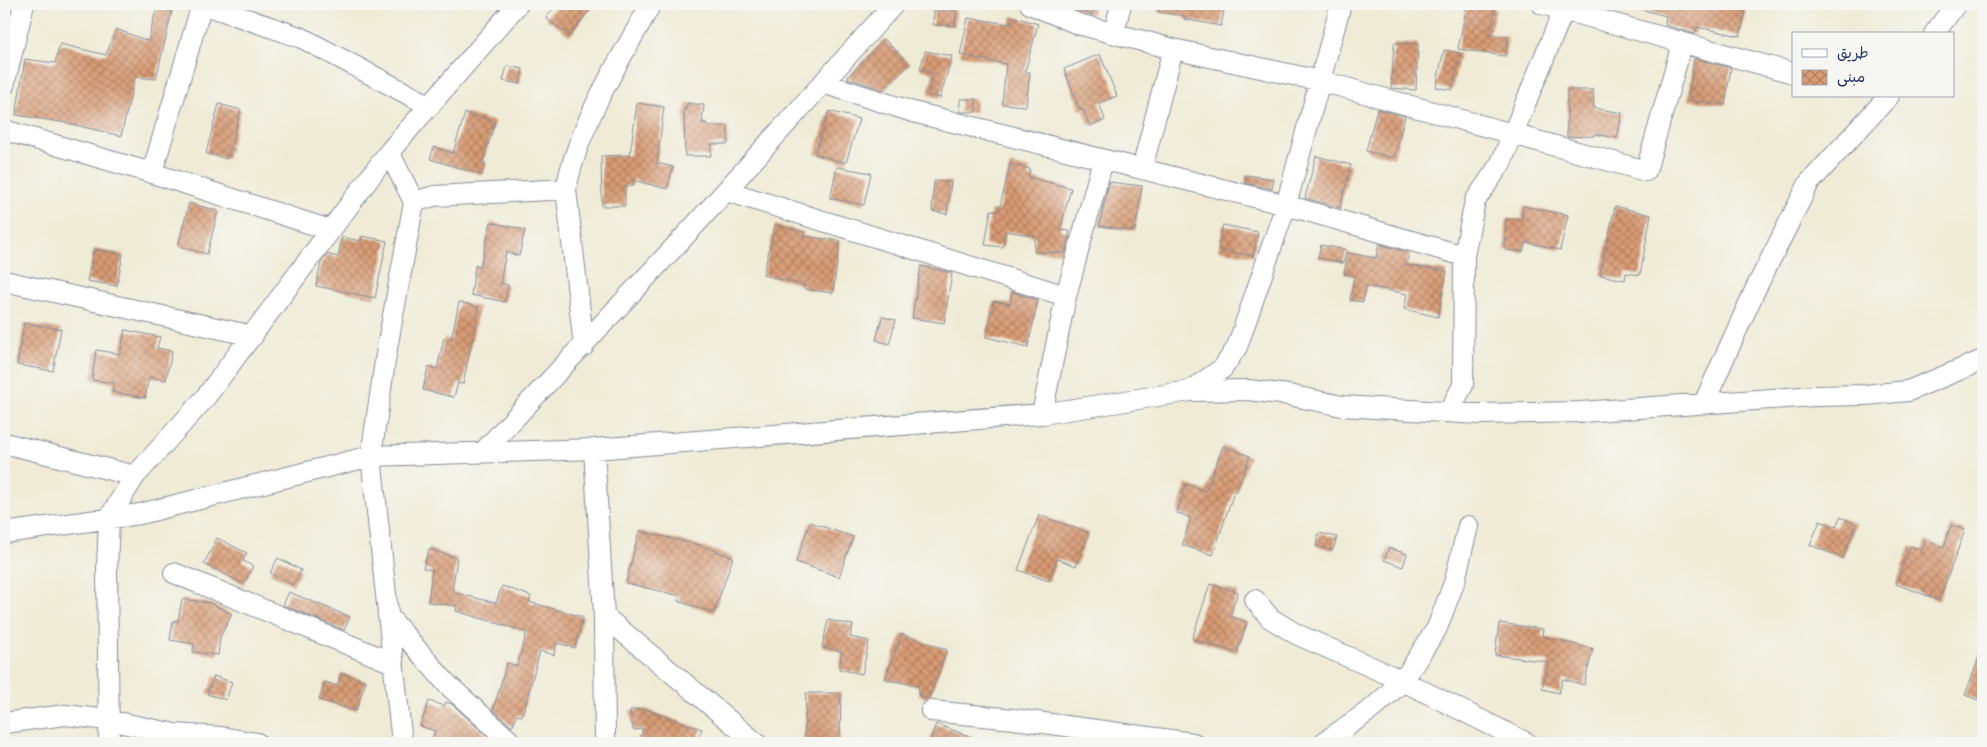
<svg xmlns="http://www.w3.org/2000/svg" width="1987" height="747" viewBox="0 0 1987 747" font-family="'Patrick Hand','Playpen Sans Arabic',sans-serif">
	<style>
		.building { fill: url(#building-cross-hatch) }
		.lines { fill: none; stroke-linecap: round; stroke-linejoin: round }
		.street-casing { stroke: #858d9a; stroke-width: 22 }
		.street { stroke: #fff; stroke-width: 20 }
	</style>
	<defs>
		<pattern id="building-cross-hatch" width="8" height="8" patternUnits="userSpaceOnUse" patternTransform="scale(1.25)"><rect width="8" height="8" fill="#d99b74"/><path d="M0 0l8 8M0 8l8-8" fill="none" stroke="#af7f62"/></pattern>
	</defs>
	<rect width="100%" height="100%" fill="#f6f6f2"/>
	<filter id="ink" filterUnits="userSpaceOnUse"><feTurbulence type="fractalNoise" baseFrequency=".02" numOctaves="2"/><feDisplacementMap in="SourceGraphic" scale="10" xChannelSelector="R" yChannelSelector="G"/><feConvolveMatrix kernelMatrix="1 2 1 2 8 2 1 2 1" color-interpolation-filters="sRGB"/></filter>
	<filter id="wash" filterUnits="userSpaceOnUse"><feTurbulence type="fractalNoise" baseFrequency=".0096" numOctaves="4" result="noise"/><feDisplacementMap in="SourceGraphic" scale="20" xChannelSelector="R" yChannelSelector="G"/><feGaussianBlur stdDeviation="1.12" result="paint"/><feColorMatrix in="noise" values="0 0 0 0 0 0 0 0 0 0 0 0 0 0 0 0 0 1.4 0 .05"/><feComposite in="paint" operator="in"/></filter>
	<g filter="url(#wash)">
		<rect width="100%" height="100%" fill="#efebd6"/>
		<g id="blocks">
			<path class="building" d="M557,4h37l-24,32 -24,-18z
				M1060,4h35l-3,11z
				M1159,4h66l-4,22 -37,-7 1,-3 -27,-4z
				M1467,4l29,5 -7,25 19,3 -3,19 -47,-7z
				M1637,4h110l-7,32 -43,-9 -2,7 -30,-9 1,-9 -29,-8z
				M157,7l15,4 -16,68 -21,-2 -14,59 -54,-13 -51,-8 9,-56 30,4 5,-19 46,11 10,-26 32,12z
				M934,10h22l-1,16 -22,-1z
				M1012,16l26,8 -13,48h5l-4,34 -24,-2 4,-40 -46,-9 8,-37 42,6z
				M884,39l26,25 -26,26 -37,-12z
				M1394,43l24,1 -2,46 -25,-2z
				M1444,50l16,3 -8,37 -16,-3z
				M925,51l27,5 -12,42 -12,-3 5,-22 -13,-4z
				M1100,54l17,42 -18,7 6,17 -15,6 -7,-17 -3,1 -16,-41z
				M1694,58l37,10 -6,37 -37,-5z
				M507,66l16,3 -3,15 -17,-3z
				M1567,90h26l1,18 28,5 -5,25 -23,-4v2l-27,1z
				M960,99h16v13h-16z
				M637,103l27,4 -7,56 16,4 -6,22 -34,-9v6h-8v20h-23l-1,-50 29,-1z
				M687,103l17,2 -2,18h5v3h21v18h-17v12h-26l-1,-47h2z
				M219,104l22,6 -14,49 -21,-6z
				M1377,109l28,7 -11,42 -28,-7z
				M829,111l30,8 -13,44 -31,-9z
				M465,113l30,9 -12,40 3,1 -4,12 -52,-16 4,-12 19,6z
				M1316,156l35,9 -11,43 -35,-10z
				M1010,164l20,5 -2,8 43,11 -11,42 10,1 -5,22 -31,-1 1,-16 -29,-5 -3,16 -18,-2 6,-35 8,1z
				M837,167l34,6 -7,32 -34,-7z
				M1246,175l28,4 -2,10 -27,-6z
				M934,181l17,1 -4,32 -15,-3z
				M1109,182l33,4 -7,45 -36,-5z
				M189,203l29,8 -11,43 -29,-8z
				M1523,206l45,9 -8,35 -34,-8 -3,10 -18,-2 1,-31h16z
				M1615,206l36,9 -11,60 -14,-2 -1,7 -25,-5z
				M491,222l34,8 -6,26 -13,-4 -6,31 8,2 -3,17 -34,-7 4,-29 5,1z
				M775,225l29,7 -1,4 37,5 -7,52 -29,-4v-4l-41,-10z
				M1223,225l35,7 -5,24 -35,-6z
				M362,236l25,5 -12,57 -59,-12 5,-23 6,-9 11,3 4,-20 19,4z
				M1379,244l30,9 -3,12 41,6 -9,46 -34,-8 3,-15 -41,-8 -3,16 -13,-2 4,-24 -10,-2 4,-21 28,5z
				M1321,245l26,5 -4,13 -25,-5z
				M94,249l29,5 -6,32 -30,-5z
				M921,266l31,7 -8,50 -32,-5z
				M1012,292l26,8 -10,47 -42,-10 8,-36 16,3z
				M459,302l20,5 -16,77 -5,-1 -4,14 -31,-7 5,-23 9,2 7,-31 7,2z
				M882,317l14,3 -7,24 -13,-4z
				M24,323l37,6 -8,42 -36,-6z
				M125,330l35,7 -3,11 15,3 -6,29 -17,-3 -4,21 -33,-6 2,-9 -22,-3 4,-30 24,4z
				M1223,446l27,10 -14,37 -2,-1 -21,63 -31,-10 9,-27 -14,-5 9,-29 20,7z
				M1039,515l50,18 -13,33 -19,-7 -8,22 -31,-11z
				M1840,517l16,7 -13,34 -33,-13 10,-24 16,6z
				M810,522l43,15 -14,40 -43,-15z
				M1951,525l14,5 -26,70 -43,-16 14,-38 12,4 4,-9 18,6z
				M639,531l60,14 34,12 -19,56 -36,-12 2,-5 -54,-13z
				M1319,533l18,4 -4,13 -17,-4z
				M217,538l30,15 -4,8 10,5 -9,18 -40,-20z
				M1389,548l18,6 -4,13 -19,-7z
				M429,549l28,9 -5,34 44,11 6,-17 29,10 -2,6 54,15 -8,31 -18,-5 -3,12 -14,-4 -18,65 -5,-1 -5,12 -19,-17 14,-47 10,3 10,-34 -71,-21 1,-5 -29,-4 4,-32 -9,-2z
				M278,558l23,12 -8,15 -23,-12z
				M1210,584l28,8 -8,24 17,6 -10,31 -45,-14z
				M289,592l61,25 -6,13 -61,-25z
				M182,599l28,4 22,11 -12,23 -2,18 -25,-3 1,-8 -24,-4 3,-19h5z
				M828,620l25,5 -3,12 19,4 -7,33 -23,-5 3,-17 -20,-5z
				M1499,623l44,6 -1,7 51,13 -9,36 -21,-6 -4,14 -17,-4 7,-27 -54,-7z
				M902,634l45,16 -18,49 -11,-4 1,-9 -34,-7z
				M1982,650h1v52l-18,-7z
				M341,673l25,8 -10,30 -37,-11 6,-18 12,4z
				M214,676l18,6 -6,18 -19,-6z
				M806,693h35l-1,49 -36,-1z
				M429,701l15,5 2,-4 6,2 43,39h-64l4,-12 -15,-5z
				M645,709l57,20 -6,14h-58l5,-14 -10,1 -3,-20z
				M936,724l49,18 -1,1h-55z"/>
		</g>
	</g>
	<g filter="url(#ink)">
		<use href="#blocks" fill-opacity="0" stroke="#858d9a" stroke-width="1"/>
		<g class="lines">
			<g class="street-casing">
				<path id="street" d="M203,4l99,34 128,68
					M1030,4l48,20 95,25 148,32 325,90 36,-127
					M1542,4l251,69
					M1114,33l7,-29
					M1934,34l22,-30
					M823,83l90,29 373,93 178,51
					M4,85l20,-81
					M4,130l148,43 178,57
					M389,152l25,50 -27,146 -16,108 31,287
					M1142,169l31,-120
					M152,173l50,-169
					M726,191l340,105
					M414,202l20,-6 132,-7
					M4,281l249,55
					M584,346l-18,-157c13,-66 53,-127 85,-185
					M1190,391l33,-23 14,-21 49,-142 55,-201
					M1704,403l51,-113 54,-107 80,-87
					M1449,412l14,-27 1,-129 11,-55 26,-38 63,-154
					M1042,414l24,-118 37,-136
					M4,443l131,33
					M594,449l10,167 1,127
					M482,453l214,-229 198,-220
					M4,533l136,-19 231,-58 223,-7 448,-35 148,-23 58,-1 41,5 53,11 137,8 101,-2 235,-16 50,-1 43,-4 75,-31
					M174,573l219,90
					M1255,600l15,18 26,16 107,47 124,62
					M604,616l152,127
					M389,617l58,67 65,59
					M931,711l83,8 179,24
					M4,723l61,-8 43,5 67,14 46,3 36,6
					M109,743l-2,-174 2,-51 26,-42 70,-78 184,-246 129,-148
					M1323,743l50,-35 30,-27 34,-53 18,-48 13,-54"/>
			</g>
			<use href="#street" class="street"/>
		</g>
	</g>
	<rect width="1987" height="747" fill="none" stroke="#f6f6f2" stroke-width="20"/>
	<rect x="1792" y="32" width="162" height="65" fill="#f6f6f2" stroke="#9ea6b7"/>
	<rect x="1802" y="49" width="25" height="8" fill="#ffffff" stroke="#9ea6b7"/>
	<text x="1837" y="58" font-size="15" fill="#1b2f5e">طريق</text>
	<rect x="1802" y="70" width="25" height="15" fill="url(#building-cross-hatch)" stroke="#9ea6b7"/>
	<text x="1837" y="82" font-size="15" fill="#1b2f5e">مبنى</text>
</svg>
